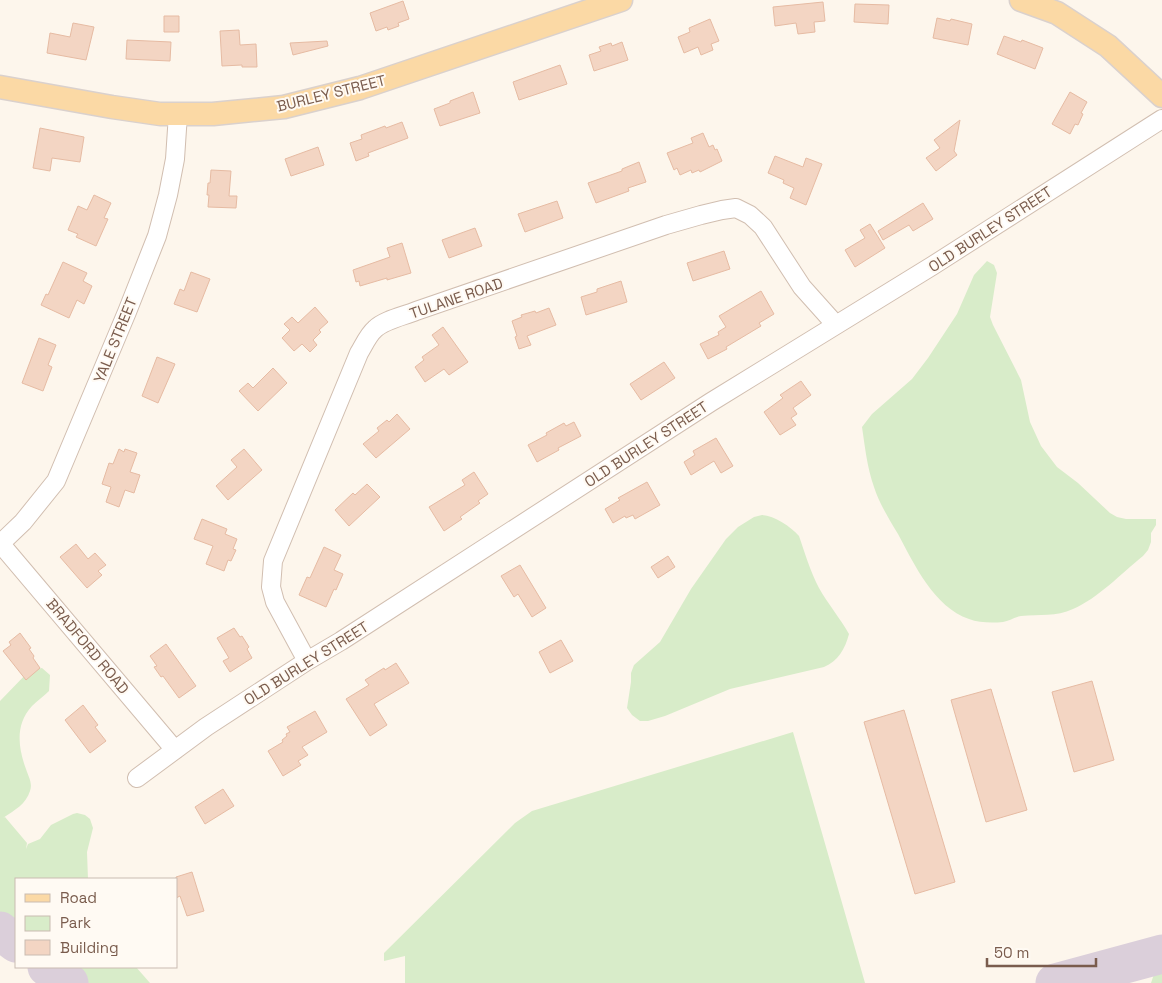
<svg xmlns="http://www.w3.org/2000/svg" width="1162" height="983" viewBox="0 0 1162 983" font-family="'Space Grotesk',sans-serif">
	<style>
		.green { fill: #d8ecc9 }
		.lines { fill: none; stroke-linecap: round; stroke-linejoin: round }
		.taxiway { stroke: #dbcfda; stroke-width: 39 }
		.building { fill: #f3d5c3; stroke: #e6bba3 }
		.minor-casing { stroke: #d1beb0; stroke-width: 20 }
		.major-casing { stroke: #dad1cd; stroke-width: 25 }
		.minor { stroke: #fff; stroke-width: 18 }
		.major { stroke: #fbd9a5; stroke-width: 22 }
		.labels { text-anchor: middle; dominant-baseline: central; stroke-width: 4; stroke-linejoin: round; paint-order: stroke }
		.street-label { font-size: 15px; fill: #7a5c4d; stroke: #fffaf3 }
	</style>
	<rect width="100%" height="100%" fill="#fdf6ec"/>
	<path class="green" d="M987,261l7,4 3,8 -7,44 3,8 28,55 9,42 11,24 16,21 21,16 32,30 7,4 9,2h30v6l-5,8v9l-3,8 -5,6c-21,17 -46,43 -70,53 -17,8 -33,5 -52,7 -6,1 -12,5 -18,6 -10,1 -24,1 -34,-3 -35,-12 -55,-55 -71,-85 -9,-15 -19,-31 -24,-47 -7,-20 -9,-40 -12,-60l10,-13 40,-35 16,-21 29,-44 17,-39z
		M762,515c13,1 28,11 37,21 6,17 11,35 20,52 9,16 21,30 30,46 -4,15 -11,27 -25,33l-94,22 -65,27 -17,5h-8l-8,-6 -5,-7 4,-26v-9l3,-8 26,-23 31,-53 35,-50 12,-12 16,-10z
		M42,668l8,7 -1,16c-5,5 -12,10 -17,15 -17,18 -14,42 -6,63 2,7 7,14 4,22 -4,13 -15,19 -27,27l2,-1 22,26 -1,6 2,-5 12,-5 11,-14 22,-11 4,-1 8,2 5,4 3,9 -6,24 1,27h-72v49l-16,-12v-215l30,-31z
		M793,732l72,251h-460v-27l-21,5v-8l131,-130 17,-12z
		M67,967h69l14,16h-62z
		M1159,968h3v15h-11l3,-9z"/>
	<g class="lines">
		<path class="taxiway" d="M0,931l16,12
			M47,967l22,16
			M1055,983l107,-29"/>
	</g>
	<path class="building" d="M403,1l6,18 -11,4 1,3 -11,4 -1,-3 -11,4 -6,-18z
		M823,2l2,19 -11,1 1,10 -17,2 -2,-11 -21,3 -2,-19z
		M855,4l34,1 -1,19 -34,-2z
		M164,16h15v16h-15z
		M937,18l13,3 1,-2 21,5 -4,21 -35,-7z
		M710,19l9,22 -8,3 2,6 -12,5 -3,-8 -14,6 -6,-16 12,-5 -1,-4z
		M73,23l21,4 -8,33 -39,-7 3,-20 20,4z
		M239,30l1,15 16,-1 1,23h-15v-2l-20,1 -2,-35z
		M1004,36l17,6 1,-2 21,8 -8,21 -38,-15z
		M127,40l44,2 -1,19 -44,-2z
		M327,41l1,5 -35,9 -3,-12z
		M622,42l6,18 -34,11 -5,-16 12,-4 -2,-4 12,-4 1,3z
		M560,65l7,19 -48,16 -6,-18z
		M473,92l7,21 -40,13 -6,-17 16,-6v-2z
		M1070,92l17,10 -6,11 2,1 -5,11 -3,-1 -5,10 -18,-10z
		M960,120l-6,31 3,4 -21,16 -10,-13 14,-10 -6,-8z
		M402,122l6,16 -40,15 1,3 -13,5 -6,-18 12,-4 -1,-4 24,-9 1,2z
		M40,128l44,9 -4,25 -28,-4 -2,13 -17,-3z
		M703,133l6,14 4,-2 2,5 2,-1 5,12 -22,11 -1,-2 -7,3 -1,-3 -11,5 -3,-7 -3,2 -7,-17 26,-10 -2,-5z
		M318,147l6,18 -33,11 -6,-17z
		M775,156l28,11 3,-9 16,6 -16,41 -16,-7 4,-10 -11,-5 1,-3 -16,-7z
		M639,162l7,20 -18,6 1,3 -33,12 -8,-20 34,-12v-2z
		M211,170l20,1 -2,25h8l-1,12 -28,-1 1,-12h-2l1,-12h2z
		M94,195l17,8 -7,15 4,1 -12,27 -20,-9 2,-3 -10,-4 10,-24 9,4z
		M557,201l6,17 -38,14 -7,-18z
		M923,203l10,16 -20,12 -4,-6 -26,15 -5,-9z
		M870,224l15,24 -30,19 -10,-17 20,-12 -5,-8z
		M475,228l7,18 -33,12 -7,-18z
		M402,243l9,30 -24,7v-2l-27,8 -1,-5 -3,1 -3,-12 37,-13 -3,-9z
		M724,251l6,18 -37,12 -6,-18z
		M63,262l24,11 -4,8 9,5 -8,18 -7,-4 -8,18 -28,-13 5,-11 2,1z
		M191,272l19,7 -13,33 -23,-8 6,-15 4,2z
		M621,281l6,21 -41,13 -5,-18 16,-5v-3z
		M761,291l13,23 -15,9 2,3 -35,21 1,2 -19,10 -8,-15 19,-9 -1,-3 8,-5 -7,-11z
		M315,307l13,15 -9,8 2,2 -8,8 4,5 -7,7 -8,-8 -8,7 -12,-13 8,-8 -6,-6 8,-7 6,6z
		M549,308l7,17 -29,11 4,9 -12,4 -4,-12 2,-1 -5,-15 10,-4 -1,-2 14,-4 1,2z
		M443,327l25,35 -19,13 -5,-6 -19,13 -10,-15 9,-7 -2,-3 17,-12 -7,-10z
		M39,338l17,7 -8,20 4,2 -9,24 -21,-8z
		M157,357l18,7 -17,39 -16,-7z
		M664,362l11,16 -34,22 -11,-16z
		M273,368l14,15 -29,28 -19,-20 9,-8 5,5z
		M801,381l10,14 -18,13 4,6 -6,4 5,7 -16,10 -16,-23 19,-14 -3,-3z
		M397,414l13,15 -34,29 -13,-14 16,-13 -2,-3 10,-8 2,2z
		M574,422l7,14 -23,12 1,2 -22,12 -9,-17 19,-10 -1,-2 18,-10 2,3z
		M716,438l17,28 -12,7 -7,-12 -23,14 -7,-13 11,-7 -2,-4z
		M119,449l5,3 1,-3 12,4 -7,19 10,3 -6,18 -9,-3 -6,17 -13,-5 5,-15 -9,-3 7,-21 4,1z
		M244,449l18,21 -34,30 -12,-14 21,-19 -6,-7z
		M474,472l14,22 -10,7 2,2 -20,14 2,2 -18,12 -15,-24 36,-22 -3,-5z
		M647,482l13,23 -25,14 -2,-4 -7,3 -1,-2 -12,7 -8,-14 15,-9 -2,-2z
		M367,484l13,13 -31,29 -14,-16 18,-17 2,2z
		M202,519l25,10 -2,5 12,5 -4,10 3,1 -5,11 -3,-1 -4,11 -18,-7 7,-18 -19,-7z
		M76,544l12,15 7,-6 11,12 -8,6 4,4 -15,13 -27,-31z
		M324,547l17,8 -7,15 9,4 -7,16 -2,-1 -8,18 -27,-12 8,-18 3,1z
		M668,556l7,11 -17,11 -7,-11z
		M520,565l26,43 -14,9 -14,-23 -4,3 -13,-21z
		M234,628l6,9 2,-1 7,11 -2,2 5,9 -22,14 -7,-11 6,-3 -12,-20z
		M20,633l11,15 -2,1 5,7 -1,2 7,10 -14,12 -23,-29 8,-6 -2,-3z
		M561,640l12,21 -23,12 -11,-21z
		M166,644l30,42 -17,12 -16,-22 -2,1 -7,-10 3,-1 -7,-10z
		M396,663l13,20 -35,21 13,21 -17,11 -24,-37 23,-14 -4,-5 19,-12 1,2z
		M1092,681l22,79 -40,12 -22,-80z
		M991,689l36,121 -41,12 -35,-122z
		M83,705l15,20 -3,2 11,14 -16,12 -25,-33z
		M904,710l51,172 -40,12 -51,-172z
		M315,711l12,21 -25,15 6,8 -10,6 3,4 -18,11 -15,-25 15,-9 -1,-2 5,-4 -1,-2 4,-2 -3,-5z
		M223,789l11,17 -29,18 -10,-17z
		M192,872l12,39 -17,5 -7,-20 -4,2v-21z"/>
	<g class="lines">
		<g class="minor-casing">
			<path id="minor" d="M0,543l175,207
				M1,543l22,-21 33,-41 71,-169 30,-76 11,-41 7,-36 3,-45
				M307,661l-32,-59 -4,-15 2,-26 86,-208c5,-8 9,-18 16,-24 9,-9 29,-13 41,-18l250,-86 35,-10 21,-5 14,-2 14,7 13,12 39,60 34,38
				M137,778l69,-51 101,-66 34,-20 370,-239 221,-136 230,-147"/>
		</g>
		<g class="major-casing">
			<path id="major" d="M1021,0l36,13 51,33 54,50
				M0,87l112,20 48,7h53l71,-7 76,-19 261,-88"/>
		</g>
		<use href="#minor" class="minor"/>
		<use href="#major" class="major"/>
	</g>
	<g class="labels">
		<g class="street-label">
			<text transform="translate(331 93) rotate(-14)">BURLEY STREET</text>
			<text transform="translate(990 229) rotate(-33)">OLD BURLEY STREET</text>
			<text transform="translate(456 298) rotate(-19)">TULANE ROAD</text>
			<text transform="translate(115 340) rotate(-68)">YALE STREET</text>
			<text transform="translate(646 444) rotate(-33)">OLD BURLEY STREET</text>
			<text transform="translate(88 646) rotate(50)">BRADFORD ROAD</text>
			<text transform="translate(306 663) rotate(-32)">OLD BURLEY STREET</text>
		</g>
	</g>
	<rect x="15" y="878" width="162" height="90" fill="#fffaf3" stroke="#cabbb1"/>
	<rect x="25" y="894" width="25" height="8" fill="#fbd9a5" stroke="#cabbb1"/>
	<text x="60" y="903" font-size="15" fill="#7a5c4d">Road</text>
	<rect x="25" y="916" width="25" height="15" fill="#d8ecc9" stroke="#cabbb1"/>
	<text x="60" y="928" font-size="15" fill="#7a5c4d">Park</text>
	<rect x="25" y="940" width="25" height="15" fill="#f3d5c3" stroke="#cabbb1"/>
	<text x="60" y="953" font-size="15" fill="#7a5c4d">Building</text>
	<path d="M987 958v8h109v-8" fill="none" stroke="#7a5c4d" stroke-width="2.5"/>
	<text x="994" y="958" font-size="15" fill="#7a5c4d" stroke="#fffaf3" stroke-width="4" paint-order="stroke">50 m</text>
</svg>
